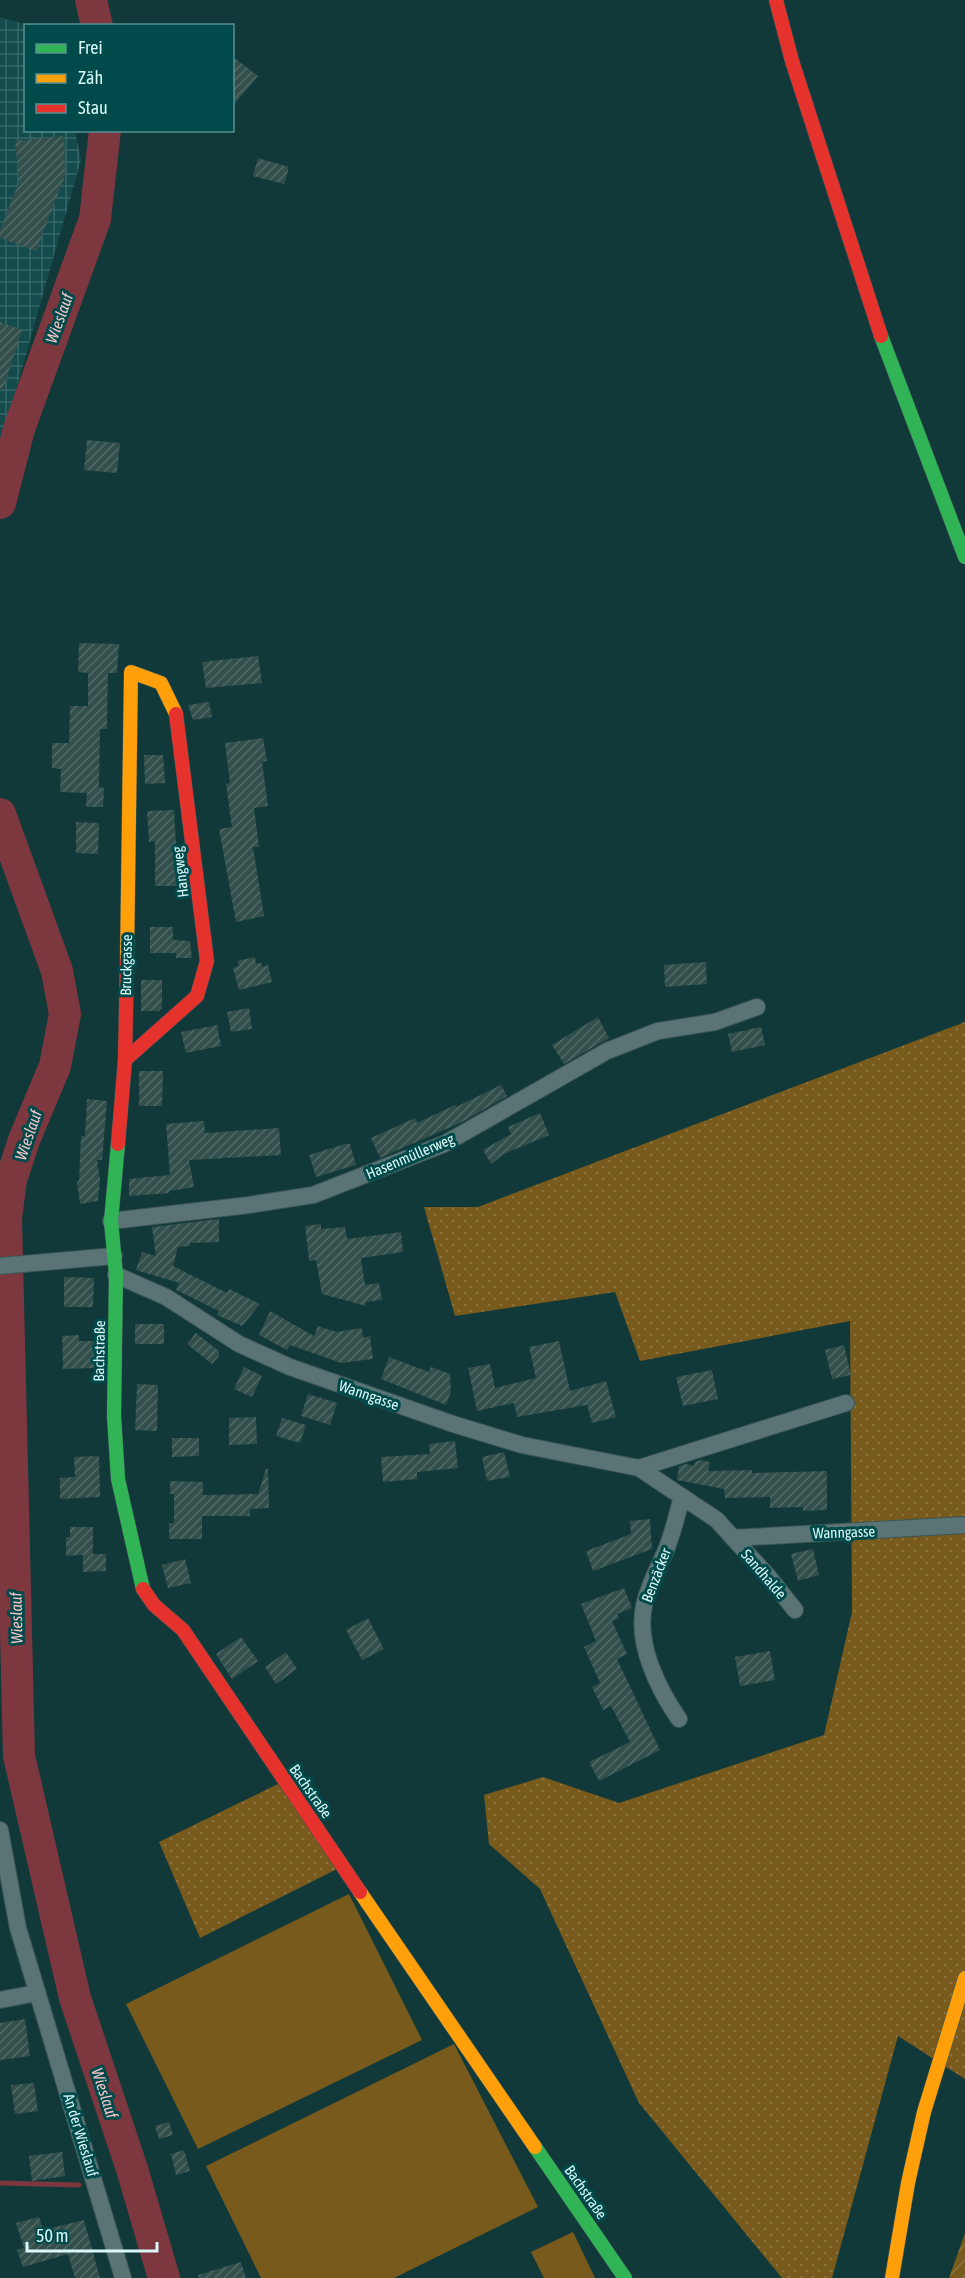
<svg xmlns="http://www.w3.org/2000/svg" width="965" height="2278" viewBox="0 0 965 2278" font-family="'Asap Condensed',sans-serif">
	<style>
		.industrial { fill: url(#industrial-grid) }
		.grass { fill: url(#grass-dots) }
		.garden { fill: url(#garden-furrows) }
		.pitch { fill: #785a1c }
		.lines { fill: none; stroke-linecap: round; stroke-linejoin: round }
		.stream { stroke: #7c373f; stroke-width: 5 }
		.river { stroke: #7c373f; stroke-width: 32 }
		.building { fill: url(#building-hatch) }
		.street-casing { stroke: #3b5555; stroke-width: 18 }
		.fast-casing { stroke: #3b5555; stroke-width: 15 }
		.slow-casing { stroke: #3b5555; stroke-width: 15 }
		.jam-casing { stroke: #3b5555; stroke-width: 15 }
		.street { stroke: #5a7475; stroke-width: 16 }
		.fast { stroke: #30b455; stroke-width: 14 }
		.slow { stroke: #ff9f0a; stroke-width: 14 }
		.jam { stroke: #e5322d; stroke-width: 14 }
		.labels { text-anchor: middle; dominant-baseline: central; stroke-width: 6; stroke-linejoin: round; paint-order: stroke }
		.street-label { font-size: 15px; fill: #d9f8f8; stroke: #004a4b }
		.water-label { font-size: 16px; font-style: italic; fill: #f6c5c7; stroke: #004a4b }
	</style>
	<defs>
		<pattern id="industrial-grid" width="8" height="8" patternUnits="userSpaceOnUse" patternTransform="scale(1.5)"><rect width="8" height="8" fill="#144c4d"/><path d="M0 4h8M4 0v8" fill="none" stroke="#366767"/></pattern>
		<pattern id="grass-dots" width="8" height="8" patternUnits="userSpaceOnUse" patternTransform="scale(1.5)"><rect width="8" height="8" fill="#785a1c"/><path d="M2 2h.1M6 6h.1" fill="none" stroke="#8b723e" stroke-width="1.8" stroke-linecap="round"/></pattern>
		<pattern id="garden-furrows" width="10" height="10" patternUnits="userSpaceOnUse" patternTransform="scale(1.5)"><rect width="10" height="10" fill="#785a1c"/><path d="M-1 1l2-2M0 10L10 0M9 11l2-2" fill="none" stroke="#8b723e"/></pattern>
		<pattern id="building-hatch" width="6" height="6" patternUnits="userSpaceOnUse" patternTransform="scale(1.5)"><rect width="6" height="6" fill="#324f4c"/><path d="M-1 1l2-2M0 6l6-6M5 7l2-2" fill="none" stroke="#4f6967"/></pattern>
	</defs>
	<rect width="100%" height="100%" fill="#11393a"/>
	<path class="industrial" d="M0,18l31,7 -5,1v104l49,1 6,29 -81,286z"/>
	<path class="grass" d="M965,1022v1057l-67,-43 -66,242h-50l-143,-175 -99,-214 -51,-45 -5,-49 59,-18 76,26 205,-68 28,-123 -2,-291 -210,40 -25,-69 -160,24 -31,-109h54z
		M280,1783l59,85 -139,70 -41,-96z"/>
	<path class="garden" d="M965,2233v45h-16z"/>
	<path class="pitch" d="M349,1894l73,146 -224,109 -72,-145z
		M454,2044l84,163 -144,71h-133l-55,-112z
		M573,2232l22,46h-51l-13,-26z"/>
	<g class="lines">
		<path class="stream" d="M0,1202l6,16
			M0,2183l79,2"/>
		<path class="river" d="M91,0l6,26
			M0,503l19,-74 76,-210 10,-89
			M0,814l57,157 8,43 -10,52 -31,74 -13,40 -5,38 13,538 56,242 57,171 32,109"/>
	</g>
	<path class="building" d="M232,56l26,20 -26,31z
		M64,136l1,40 -29,75 -36,-13v-8l19,-48 -4,-41z
		M258,158l31,9 -5,17 -31,-8z
		M0,322l22,8 -19,60h-3z
		M87,440l33,3 -3,30 -33,-3z
		M79,643l40,1 -2,29h-9l-1,56h-7l-1,58 5,1 -1,19h-17l1,-14 -27,-1 1,-23 -9,-1v-25h17l1,-37h18v-33l-10,-1z
		M258,656l4,27 -56,5 -4,-26z
		M209,702l3,15 -19,3 -5,-15z
		M263,738l4,23 -5,1 6,44 -14,2 5,39h-6l11,69 -28,6 -17,-93 13,-2 -6,-43 4,-1 -5,-40z
		M144,755h19l2,28 -20,1z
		M174,810l3,55h4l1,21h-27v-45l-6,1 -2,-31z
		M76,822l23,1 -1,31 -22,-1z
		M150,927h23v13l17,1 2,17h-16v-5h-26z
		M255,957l1,7 5,-1 1,4 6,-2 4,17 -33,8 -6,-22 6,-2 -2,-5z
		M706,962l1,22 -42,3 -1,-22z
		M141,980h21v28l-3,3h-18z
		M249,1008l3,21 -21,3 -4,-20z
		M598,1017l11,21 -45,26 -12,-19z
		M217,1025l4,21 -35,7 -5,-21z
		M761,1027l4,18 -33,7 -4,-18z
		M139,1071h24l-1,35h-23z
		M501,1085l6,11 -45,26 -82,36 -9,-20 44,-20 2,5 38,-18 1,2z
		M87,1099l20,2 -5,59h-5l3,19 -2,22 -18,3 -3,-22 2,-1 2,-45h4z
		M540,1113l9,22 -45,19 -13,10 -8,-14 28,-16 -3,-7z
		M204,1121l1,12 74,-5 2,27 -92,5 5,27 -25,4v2l-40,3v-17l41,-4 -4,-51z
		M345,1144h5l6,21 -40,12 -7,-22z
		M219,1219v23l-29,1v3l-12,1 -5,19 54,27 2,-4 31,15 -18,22 -25,-11 2,-4 -43,-21 3,-7 -43,-13 6,-18 14,4 -4,-29z
		M321,1224v5l24,-2 2,12 54,-7 2,20 -42,6 4,27 14,-2 3,17 -16,2v4l-44,-12 -6,-34 -7,1 -4,-35z
		M64,1277l30,1 -1,29h-29z
		M270,1311l44,25 4,-10 18,6 26,-4 1,10 7,-2 3,23 -32,4 -51,-18 -3,5 -28,-15z
		M135,1324h29v20h-29z
		M196,1333l23,18v5l-7,8 -25,-20z
		M79,1335v6h15v27l-31,1 -1,-33z
		M559,1341l11,50 36,-10 10,36 -24,6 -5,-18 -70,12 -3,-14 -37,8 -9,-43 22,-4 5,24 41,-10 -7,-31z
		M844,1345l7,30 -19,4 -7,-29z
		M389,1357l40,15 2,-5 19,7 1,18 -5,13 -65,-26z
		M244,1367l18,9 -10,21 -18,-8z
		M712,1370l6,29 -35,7 -7,-29z
		M137,1384l21,1 -1,46 -22,-1z
		M308,1394l29,9 -7,22 -29,-9z
		M256,1417l1,27 -28,1v-27z
		M282,1418l24,7 -6,18 -24,-7z
		M172,1438h27v18l-27,1z
		M455,1441l3,27 -41,4v7l-34,3 -2,-25 49,-3 -1,-10z
		M504,1452l6,25 -23,4 -5,-24z
		M99,1456l1,41 -40,2v-21l15,-1 -1,-20z
		M700,1460l10,2 -2,9 44,-1v3l75,-2v39l-24,1v-4l-33,1v-11l-45,1 -1,-9 -47,-9 2,-14 7,-2 8,2 1,-4z
		M266,1469h2l1,39 -19,1v7h-48v23h-33v-16h5v-29h-4v-13l33,1v13l55,-1z
		M650,1519l2,30 -59,22 -7,-20 45,-17 -1,-13z
		M70,1527h23v27h13v17l-23,1v-17l-17,1v-19h4z
		M813,1549l6,26 -21,6 -7,-27z
		M185,1559l6,24 -23,5 -6,-23z
		M624,1588l8,20 -15,6 2,4 -7,3 15,33 -10,5 43,91 -61,31 -10,-19 41,-20 -19,-36 -8,4 -11,-23 8,-4 -16,-36 12,-6 -15,-37z
		M368,1618l16,31 -22,11 -16,-30z
		M241,1637l17,24 -26,18 -16,-25z
		M770,1651l5,29 -35,6 -5,-29z
		M286,1652l11,17 -21,15 -11,-17z
		M25,2019l5,37 -30,4v-37z
		M34,2083l4,28 -23,3 -4,-29z
		M169,2122l4,13 -14,4 -4,-13z
		M184,2150l6,21 -14,4 -5,-21z
		M62,2152l3,24 -33,5 -3,-25z
		M39,2217l4,13 41,-10 16,58h-25l-7,-24 -45,13 -6,-17 7,-2 -8,-25z
		M241,2262l5,16h-47l-1,-3z"/>
	<g class="lines">
		<g class="street-casing">
			<path id="street" d="M111,1221l138,-16 64,-10 131,-51 163,-93 51,-20 57,-9 42,-15
				M0,1266l114,-10
				M116,1275l50,22 73,47 51,23 163,57 69,21 117,23 78,52 16,18 232,-13
				M639,1468l207,-65
				M733,1538l35,38 27,34
				M679,1719c-21,-30 -43,-75 -35,-113 4,-20 14,-37 22,-56 7,-17 11,-36 16,-53
				M0,1830l18,98 105,350
				M0,2000l37,-7"/>
		</g>
		<g class="fast-casing">
			<path id="fast" d="M881,336l84,221
				M118,1144l-7,77 5,54 -2,141 4,63 25,110
				M535,2147l90,131"/>
		</g>
		<g class="slow-casing">
			<path id="slow" d="M127,960l4,-288 30,11 15,31
				M360,1892l175,255
				M892,2278l16,-95 16,-71 41,-134"/>
		</g>
		<g class="jam-casing">
			<path id="jam" d="M776,0l16,61 89,275
				M125,1060l72,-64 10,-35 -31,-247
				M118,1144l7,-84 2,-100
				M143,1589l11,16 29,25 177,262"/>
		</g>
		<use href="#street" class="street"/>
		<use href="#fast" class="fast"/>
		<use href="#slow" class="slow"/>
		<use href="#jam" class="jam"/>
	</g>
	<g class="labels">
		<g class="street-label">
			<text transform="translate(180 872) rotate(-97)">Hangweg</text>
			<text transform="translate(126 965) rotate(-89)">Bruckgasse</text>
			<text transform="translate(410 1156) rotate(-23)">Hasenmüllerweg</text>
			<text transform="translate(99 1351) rotate(-89)">Bachstraße</text>
			<text transform="translate(369 1395) rotate(19)">Wanngasse</text>
			<text transform="translate(844 1532) rotate(-2)">Wanngasse</text>
			<text transform="translate(764 1574) rotate(49)">Sandhalde</text>
			<text transform="translate(656 1575) rotate(-69)">Benzäcker</text>
			<text transform="translate(311 1791) rotate(55)">Bachstraße</text>
			<text transform="translate(81 2135) rotate(73)">An der Wieslauf</text>
			<text transform="translate(586 2192) rotate(55)">Bachstraße</text>
		</g>
		<g class="water-label">
			<text transform="translate(59 318) rotate(-70)">Wieslauf</text>
			<text transform="translate(28 1135) rotate(-71)">Wieslauf</text>
			<text transform="translate(16 1618) rotate(-91)">Wieslauf</text>
			<text transform="translate(105 2093) rotate(72)">Wieslauf</text>
		</g>
	</g>
	<rect x="24" y="24" width="210" height="108" fill="#004a4b" stroke="#579090" stroke-width="1.5"/>
	<rect x="36" y="44" width="30" height="9" fill="#30b455" stroke="#579090" stroke-width="1.5"/>
	<text x="78" y="54" font-size="18" fill="#d9f8f8">Frei</text>
	<rect x="36" y="74" width="30" height="9" fill="#ff9f0a" stroke="#579090" stroke-width="1.5"/>
	<text x="78" y="84" font-size="18" fill="#d9f8f8">Zäh</text>
	<rect x="36" y="104" width="30" height="9" fill="#e5322d" stroke="#579090" stroke-width="1.5"/>
	<text x="78" y="114" font-size="18" fill="#d9f8f8">Stau</text>
	<path d="M27 2242v9h130v-9" fill="none" stroke="#d9f8f8" stroke-width="3"/>
	<text x="36" y="2242" font-size="18" fill="#d9f8f8" stroke="#004a4b" stroke-width="4.5" paint-order="stroke">50 m</text>
</svg>
